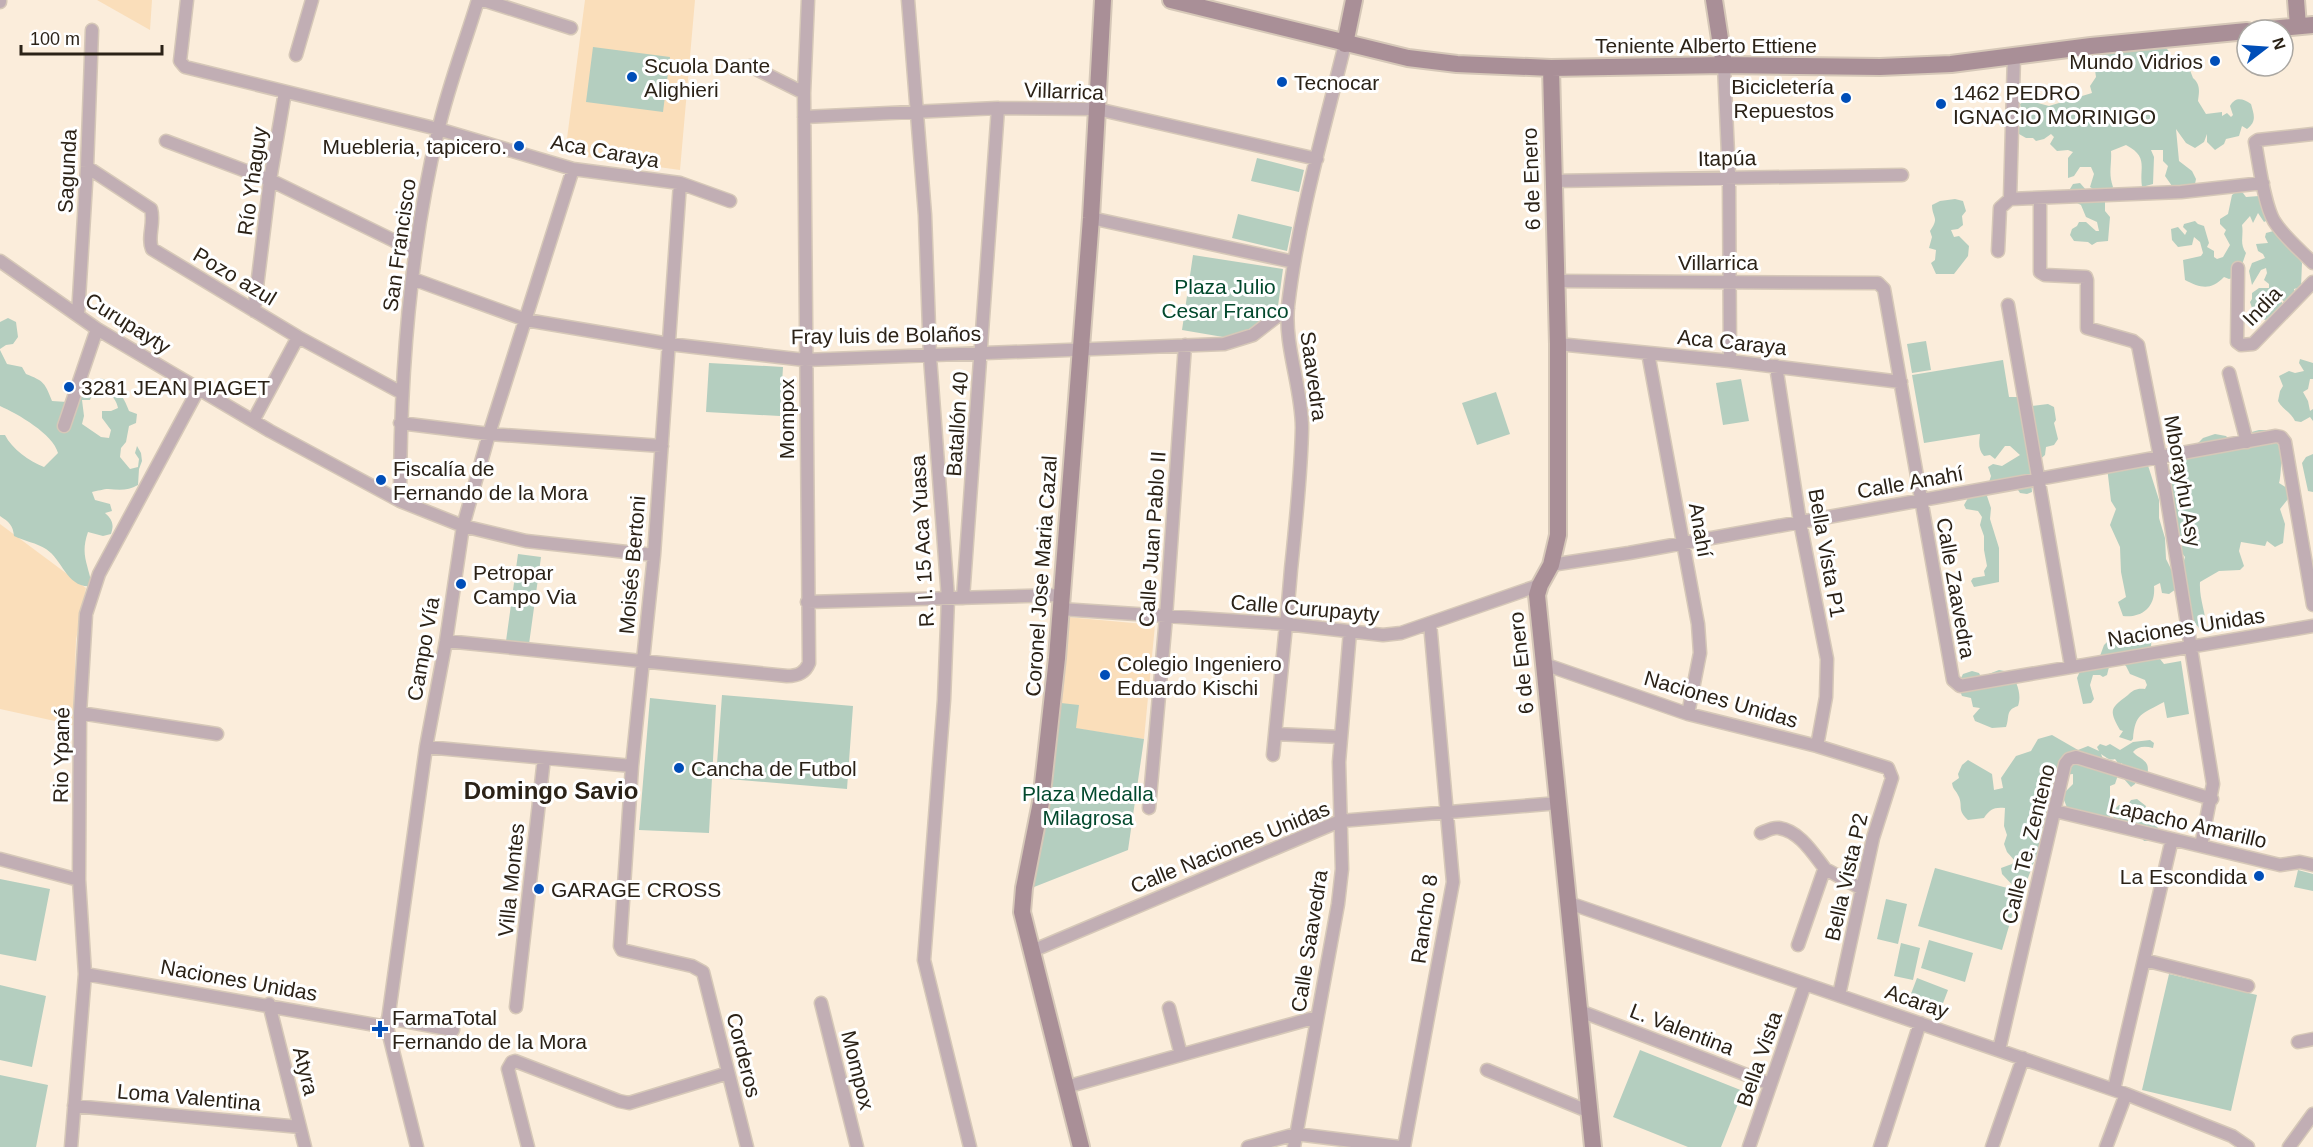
<svg xmlns="http://www.w3.org/2000/svg" width="2313" height="1147" viewBox="0 0 2313 1147" font-family="Arial,sans-serif">
	<style>
		.built { fill: #fadeba }
		.green { fill: #b4cebf }
		.lines { fill: none; stroke-linecap: round; stroke-linejoin: round }
		.street-casing { stroke: #d6c8b8; stroke-width: 15 }
		.secondary-casing { stroke: #d6c8b8; stroke-width: 20 }
		.street { stroke: #c1aeb4; stroke-width: 12 }
		.secondary { stroke: #a98f97; stroke-width: 16 }
		.poi-dot { fill: #004eb8; stroke: #fff; stroke-width: 2 }
		.labels { text-anchor: middle; dominant-baseline: central; stroke-width: 6; stroke-linejoin: round; paint-order: stroke }
		.street-label { font-size: 21px; fill: #2b2217; stroke: #fff }
		.poi-label { font-size: 21px; fill: #2b2217; stroke: #fff; text-anchor: start }
		.park-label { font-size: 21px; fill: #03492d; stroke: #fff }
		.quarter-label { font-size: 24px; font-weight: bold; fill: #2b2217; stroke: #fff }
	</style>
	<rect width="100%" height="100%" fill="#fbeddb"/>
	<path class="built" d="M97,0h55l-2,30z
		M585,0h110l-15,170 -115,-16z
		M0,524l86,64 -10,52 -3,85 -73,-16z
		M1067,617l88,8 -11,114 -91,-14z"/>
	<path class="green" d="M2163,45l5,5 7,15h13l5,13c8,7 6,14 5,23l8,13 16,-2v4l5,-3 4,4 2,-2 -3,-9c6,-10 13,-7 21,-2 3,11 6,17 -4,25l-5,-3 -3,10 -13,3 -2,5 -9,6 -8,-8v-8l-3,8 -9,6 -9,-5 -10,-14 3,32 13,10 4,8 -1,5 -14,4 -9,-2 -7,-10 3,-10 -5,-5v-11h-12l3,7 -1,27 -11,3c-3,-20 7,-30 -16,-42l-15,6c1,14 -3,22 2,36l-8,15v9l5,6 -2,24 -11,1 -5,3 -4,-3 -14,-1 -4,-6 2,-6 5,-3 2,-4h7l10,9h3l-2,-9 -11,-5 -5,-12 -6,-3 -5,-13 3,-5 7,-1 14,16 1,-9 -5,-3 4,-13 -3,-7h-11l-6,9 -6,2v-20l5,-6 -5,-2 -11,1 -7,-7 4,-7 -3,-3 -7,5 -8,2 -3,-3h-7l-7,-4c-1,-10 4,-21 1,-30l6,-4 23,6 43,-13 -2,-7 6,-9 -1,-7 8,-17z
		M593,47l77,10 -7,55 -77,-10z
		M1257,158l47,12 -5,22 -48,-11z
		M2236,192l7,1 3,4 13,-1 9,24 -4,2 -6,-9 -5,10 -3,-7 -8,9c2,11 -3,18 4,28l-8,23 -9,3 -5,-2c-14,14 -23,11 -39,3l-2,-20 18,-4 2,-3 -3,-11 -6,-5 -2,8 -14,2 -6,-7 -1,-11 7,-2 7,8 2,-4 -4,-4 1,-3 11,-3 3,3 6,2 5,17 -2,4 7,4v6l3,2 6,-2 7,-12 -6,-11 2,-4 -6,-6v-5l8,-5 4,-19z
		M1955,199l8,2 3,10 -4,5 1,9 -5,4 -7,1 3,7 5,-1 10,10 -1,10 -14,18h-18l-5,-11 4,-3 1,-10 -7,-2 3,-11 -2,-6c10,-14 2,-13 2,-26l8,-4z
		M1238,214l54,13 -5,24 -55,-13z
		M2281,229l12,22 9,12 -1,24 -7,2 1,10 -11,3 -4,-6 -7,3 2,5 7,-2v4l-16,14 -11,-3 -5,-15 2,-3v-6l7,-5h10v-4l-5,-4 3,-7 -1,-5 -5,2 -9,15 -3,-14 3,-8 13,-5 -2,-4 -5,-3 -2,-7 12,-1 -3,-6 1,-4z
		M1193,255l90,14 -5,37 -27,22 -22,10 -47,-8z
		M8,318l8,4 2,15 -5,7 -7,1 -6,4v-27z
		M1926,341l5,29 -19,3 -5,-29z
		M0,350l7,14 15,3 4,7c18,7 19,9 26,27l15,1 18,-24 8,14 -3,8h-8l2,16 -2,8 19,13 8,1 2,-8 -9,-12v-7h9l7,-3c-2,-13 -16,-18 -18,-30 15,4 24,19 29,33l8,3 -1,9 -7,3 -3,16 -5,6 -1,9 10,12 8,-2 1,-8 -4,-6 2,-7 4,7 1,8 -3,8 -1,16c-10,6 -19,5 -30,4 -4,0 -11,2 -16,3l3,8 15,4 2,7 -7,2c8,7 9,12 6,21l-8,2 -15,-4c-8,23 0,31 4,54 -25,3 -29,-26 -46,-37 -9,-6 -22,-8 -32,-13 -1,-11 -5,-14 -14,-20v-81h5c7,14 24,26 39,32l14,-14c-5,-19 -40,-39 -58,-47z
		M2300,359l13,4v16h-3l-2,10 -5,3 5,9 2,10 3,-2v12l-3,-4 -9,5 -6,-1c-4,-9 -12,-11 -17,-20l2,-10 3,-5 -4,-10 10,-5 6,2 9,-2 -5,-8z
		M2003,360l6,37h15l7,9 17,-2 6,3 2,13 -2,3 4,16 -4,6 -8,2 -1,8 -15,13 2,24 -5,2 -7,-1 -4,-6 -18,5 -9,-10 2,-6 -3,-9 5,-3 9,2 18,-11 -10,-9h-5l-10,13 -5,-4 -6,1c-6,-7 -5,-13 -4,-22l-56,9 -12,-68z
		M709,363l74,4 -3,49 -74,-4z
		M1741,379l8,42 -26,4 -7,-42z
		M1496,392l14,42 -33,11 -15,-42z
		M2259,430h11c3,5 8,12 10,18 2,6 1,29 -1,35l8,5 1,11 -8,10 5,15 -2,19 -8,4 -8,-6 -2,5 -24,-4 -2,9 5,15 -4,4 -21,1 -19,11c-1,17 6,31 6,45l-5,3c-13,-13 -10,-24 -13,-40 -3,-13 -7,-21 -3,-33l-7,-9 -13,-74 10,-8 14,-19 9,-4 5,-5 12,-4 11,2 7,8 15,-11z
		M2313,454v38l-5,-1 -6,-28 4,-6z
		M2145,456l14,44v18l6,20 1,21 10,20v10l-7,5 -7,-1 -2,-10 -6,3c2,21 -12,32 -31,30l-5,-14 8,-5 -5,-25 -1,-25 -10,-22 6,-16 -5,-8 -4,-34z
		M1982,494l5,2 4,12 -1,11 9,29v34l-25,5 -3,-6 2,-3 12,-2 -1,-5 3,-5 -3,-16v-14l-4,-11 2,-8 -4,-6 -12,-2 -2,-4 4,-7z
		M518,554l23,3 -12,87 -23,-3z
		M2135,635h17l-2,22 3,3 7,-1 4,5 17,-3 8,53 -22,4 -3,-16c-22,12 -29,11 -31,37l-2,2 -12,-4 4,-6 -3,-1c-12,-21 -9,-22 8,-35 5,-5 9,-7 17,-6l2,-4 -2,-5 -15,-6 -4,-8 -6,-5 -10,2 -3,12 -4,2 -3,-2h-7l-3,10 4,14 -3,4 -8,1 -6,-26 3,-7 20,-15 4,-11 3,-3h10l11,5z
		M1999,670l11,2c7,9 12,23 8,34 -13,4 -8,11 -12,21l-14,1 -17,-7 -2,-5 7,-8 -7,-1 -2,-9 -9,-2 -2,-5 3,-3 -2,-10 2,-4 9,-3 7,2 2,4z
		M722,695l131,11 -6,83 -131,-11z
		M650,698l66,7 -7,128 -70,-3z
		M1061,703l18,2 -3,23 68,11 -16,111 -99,39 24,-164h5z
		M2052,735l26,15 10,-4 11,5 -2,-4 3,-3 6,2 4,-2 10,6 13,-8 17,-2 4,3 -1,5c-8,-2 -15,-2 -20,4 8,9 18,7 14,24l-11,3 -1,5 -4,3 -7,-8 -2,-16h-4l-3,-4c-6,2 -9,-2 -14,-5l4,10 13,11 -3,9 -5,2v31l-6,6 -36,-13 -6,-15 11,-11v-10l-10,1 -2,9 -10,3 -5,14 2,23 -23,62 -6,6 -17,58 -84,-24 17,-58 83,23 -16,-17 -1,-6 11,-4 3,-3 -8,-9 -3,-8 3,-9 -3,-9 1,-18c-11,-1 -15,1 -21,10l-16,2c-11,-10 -5,-13 -9,-23 -3,-7 -6,-7 -7,-14l7,-5 -1,-4 4,-9 6,-5 24,14 2,16 9,-2 -2,-10 15,-22 15,-5 7,-12z
		M2137,799l9,7 -2,9h10l4,10 -2,11 -8,5h-4l-3,-4 -26,-14c-3,-8 -3,-12 4,-18l8,1 4,-6z
		M2298,870l15,4v17l-19,-4z
		M0,879l50,10 -14,72 -36,-7z
		M1886,899l21,5 -9,40 -21,-5z
		M1929,940l44,13 -8,29 -44,-14z
		M1901,943l19,5 -7,32 -19,-4z
		M2169,974l88,21 -26,116 -89,-21z
		M1917,978l31,12 -8,21 -31,-12z
		M0,985l46,11 -14,71 -32,-7z
		M1640,1050l103,41 -22,56h-33l-75,-30z
		M0,1075l48,10 -12,62h-36z"/>
	<g class="lines">
		<g class="street-casing">
			<path id="street" d="M187,0l-7,61 5,6 253,62 135,40 107,14 50,18
				M483,0l88,28
				M908,0l17,215 5,142 18,241 -4,102 -20,260 46,187
				M0,2v-2
				M296,55l16,-55
				M1724,65l5,112 1,184
				M750,66l54,27
				M804,117l194,-9 99,1 220,50
				M2313,134l-55,6 -3,2c4,21 9,62 19,79 10,16 26,29 39,42
				M166,141l104,39 145,71
				M87,167l64,42c4,14 -4,28 1,40l146,88 104,56
				M1554,181l348,-6
				M680,183l-26,372 -22,211 -12,180 2,4 70,16 11,6 44,175
				M2010,199l4,-144
				M2040,199v73l5,3 41,2 1,3v48l46,13 5,4 22,112 53,327 -12,62
				M1091,218l203,44
				M1998,251l2,-43 10,-9 171,-7 82,-9
				M0,261l97,68 173,102 130,70 63,25 63,15 128,14
				M2238,268l-1,74 4,3 12,-1 60,-62
				M413,279l113,41 143,24 136,16 419,-16 29,-9 35,-27
				M1556,281l322,2 6,6 69,391 7,6c117,-21 235,-39 353,-60
				M2008,305l63,361
				M254,311l16,-131 15,-88
				M78,315l9,-148 5,-137
				M1558,344l172,17 171,21
				M1648,353l50,271 2,29 -12,61
				M1776,366l24,156 27,137 -1,38 -9,49
				M2229,373l18,69
				M253,421l45,-84
				M400,423l89,11 173,12
				M64,426l33,-97
				M400,501c0,-124 9,-250 38,-370 10,-44 27,-88 40,-131
				M1551,565l78,-12 647,-117 5,1 4,5 28,163
				M963,598l35,-490
				M807,602l254,-7
				M1060,609l226,15 97,11 18,-2 139,-48
				M446,641l341,35c11,0 18,-3 22,-13l-5,-570 4,-93
				M1544,664l144,50 129,32 71,22 4,10 -19,60 -34,157
				M80,713l137,21
				M1276,734l65,3
				M426,747l206,19
				M1273,755c6,-62 13,-124 18,-186 5,-47 10,-94 11,-141 0,-41 -18,-81 -14,-122 10,-88 36,-176 57,-262
				M1149,808l17,-191 19,-272
				M2055,811l225,54 20,-3 13,3
				M1761,833c5,-2 12,-6 18,-5 21,3 35,27 47,42
				M0,859l79,21
				M1569,903l557,191 106,42 16,11
				M1798,945l26,-75 5,1 33,18
				M1032,951l308,-130 219,-18
				M2144,960l104,26
				M85,974l302,53
				M821,1003l36,144
				M269,1004l36,143
				M516,1007l28,-249
				M1169,1008l12,47
				M1580,1011l190,73
				M388,1018l65,12
				M2298,1042l15,-3
				M1999,1050l66,-286 4,-5 7,-2 136,42
				M1487,1070l103,42
				M1066,1087l251,-70
				M2114,1089l58,-250
				M74,1106l226,21
				M71,1147l14,-173 -6,-94 1,-167 6,-99 13,-40 99,-184
				M417,1147l-30,-120 39,-280 20,-106 17,-115 26,-92 84,-265
				M528,1147l-20,-78 4,-7 3,-1 104,40 10,2 99,-30
				M1248,1147l48,-13 104,13
				M1294,1147l44,-243 4,-35 -3,-107 11,-131
				M1404,1147l49,-265 -23,-259
				M1749,1147l56,-163
				M1880,1147l40,-124
				M1992,1147l31,-89
				M2106,1147l20,-53
				M2289,1147l24,-33"/>
		</g>
		<g class="secondary-casing">
			<path id="secondary" d="M1171,0l237,58 49,6 94,4 173,-3 156,2 71,-3 140,-18 156,-15
				M1714,0l10,65
				M2296,0l2,26
				M2258,30l55,-5
				M1345,44l9,-44
				M1551,68l7,276v191l-7,30 -11,20 -3,10 56,552
				M1081,1147l-59,-235 2,-24 17,-86 16,-144 34,-440 12,-218"/>
		</g>
		<use href="#street" class="street"/>
		<use href="#secondary" class="secondary"/>
	</g>
	<g class="poi-dot">
		<circle cx="2215" cy="61" r="6"/>
		<circle cx="632" cy="77" r="6"/>
		<circle cx="1282" cy="82" r="6"/>
		<circle cx="1846" cy="98" r="6"/>
		<circle cx="1941" cy="104" r="6"/>
		<circle cx="519" cy="146" r="6"/>
		<circle cx="69" cy="387" r="6"/>
		<circle cx="381" cy="480" r="6"/>
		<circle cx="461" cy="584" r="6"/>
		<circle cx="1105" cy="675" r="6"/>
		<circle cx="679" cy="768" r="6"/>
		<circle cx="2259" cy="876" r="6"/>
		<circle cx="539" cy="889" r="6"/>
		<path d="M377 1020h6v6h6v6h-6v6h-6v-6h-6v-6h6z"/>
	</g>
	<g class="labels">
		<g class="street-label">
			<text x="1706" y="45">Teniente Alberto Ettiene</text>
			<text transform="translate(1064 91) rotate(2)">Villarrica</text>
			<text transform="translate(605 151) rotate(10)">Aca Caraya</text>
			<text transform="translate(1727 158) rotate(-1)">Itapúa</text>
			<text transform="translate(67 171) rotate(-87)">Sagunda</text>
			<text transform="translate(1531 179) rotate(-92)">6 de Enero</text>
			<text transform="translate(252 181) rotate(-82)">Río Yhaguy</text>
			<text transform="translate(399 245) rotate(-82)">San Francisco</text>
			<text x="1718" y="262">Villarrica</text>
			<text transform="translate(235 276) rotate(31)">Pozo azul</text>
			<text transform="translate(2262 306) rotate(-46)">India</text>
			<text transform="translate(128 323) rotate(32)">Curupayty</text>
			<text transform="translate(886 335) rotate(-1)">Fray luis de Bolaños</text>
			<text transform="translate(1732 342) rotate(6)">Aca Caraya</text>
			<text transform="translate(1314 376) rotate(82)">Saavedra</text>
			<text transform="translate(786 419) rotate(-90)">Mompox</text>
			<text transform="translate(957 424) rotate(-86)">Batallón 40</text>
			<text transform="translate(2183 481) rotate(80)">Mborayhu Asy</text>
			<text transform="translate(1910 482) rotate(-10)">Calle Anahí</text>
			<text transform="translate(1701 530) rotate(80)">Anahí</text>
			<text transform="translate(1152 539) rotate(-86)">Calle Juan Pablo II</text>
			<text transform="translate(922 541) rotate(-93)">R. I. 15 Aca Yuasa</text>
			<text transform="translate(1827 553) rotate(80)">Bella Vista P1</text>
			<text transform="translate(632 565) rotate(-85)">Moisés Bertoni</text>
			<text transform="translate(1041 576) rotate(-86)">Coronel Jose Maria Cazal</text>
			<text transform="translate(1956 588) rotate(80)">Calle Zaavedra</text>
			<text transform="translate(1305 608) rotate(5)">Calle Curupayty</text>
			<text transform="translate(2186 627) rotate(-9)">Naciones Unidas</text>
			<text transform="translate(423 649) rotate(-80)">Campo Vía</text>
			<text transform="translate(1521 663) rotate(-96)">6 de Enero</text>
			<text transform="translate(1721 699) rotate(16)">Naciones Unidas</text>
			<text transform="translate(61 755) rotate(-89)">Rio Ypané</text>
			<text transform="translate(2188 823) rotate(13)">Lapacho Amarillo</text>
			<text transform="translate(2028 844) rotate(-76)">Calle Te. Zenteno</text>
			<text transform="translate(1230 847) rotate(-22)">Calle Naciones Unidas</text>
			<text transform="translate(1846 877) rotate(-77)">Bella Vista P2</text>
			<text transform="translate(511 880) rotate(-84)">Villa Montes</text>
			<text transform="translate(1424 919) rotate(-82)">Rancho 8</text>
			<text transform="translate(1309 941) rotate(-81)">Calle Saavedra</text>
			<text transform="translate(239 980) rotate(10)">Naciones Unidas</text>
			<text transform="translate(1917 1001) rotate(19)">Acaray</text>
			<text transform="translate(1682 1029) rotate(21)">L. Valentina</text>
			<text transform="translate(744 1055) rotate(76)">Corderos</text>
			<text transform="translate(1759 1059) rotate(-71)">Bella Vista</text>
			<text transform="translate(858 1070) rotate(76)">Mompox</text>
			<text transform="translate(306 1071) rotate(76)">Atyra</text>
			<text transform="translate(189 1097) rotate(5)">Loma Valentina</text>
		</g>
		<g class="poi-label">
			<text x="2203" y="61" text-anchor="end">Mundo Vidrios</text>
			<text x="644" y="65">Scuola Dante<tspan x="644" dy="24">Alighieri</tspan></text>
			<text x="1294" y="82">Tecnocar</text>
			<text x="1834" y="86" text-anchor="end">Bicicletería<tspan x="1834" dy="24">Repuestos</tspan></text>
			<text x="1953" y="92">1462 PEDRO<tspan x="1953" dy="24">IGNACIO MORINIGO</tspan></text>
			<text x="507" y="146" text-anchor="end">Muebleria, tapicero.</text>
			<text x="81" y="387">3281 JEAN PIAGET</text>
			<text x="393" y="468">Fiscalía de<tspan x="393" dy="24">Fernando de la Mora</tspan></text>
			<text x="473" y="572">Petropar<tspan x="473" dy="24">Campo Via</tspan></text>
			<text x="1117" y="663">Colegio Ingeniero<tspan x="1117" dy="24">Eduardo Kischi</tspan></text>
			<text x="691" y="768">Cancha de Futbol</text>
			<text x="2247" y="876" text-anchor="end">La Escondida</text>
			<text x="551" y="889">GARAGE CROSS</text>
			<text x="392" y="1017">FarmaTotal<tspan x="392" dy="24">Fernando de la Mora</tspan></text>
		</g>
		<g class="park-label">
			<text x="1225" y="286">Plaza Julio<tspan x="1225" dy="24">Cesar Franco</tspan></text>
			<text x="1088" y="793">Plaza Medalla<tspan x="1088" dy="24">Milagrosa</tspan></text>
		</g>
		<g class="quarter-label">
			<text x="551" y="790">Domingo Savio</text>
		</g>
	</g>
	<g transform="translate(2265 48) rotate(73)"><circle r="28" fill="#ffffff" stroke="#aaa7a2" stroke-width="1.5"/>
	<path d="M0-4.5L10 22L0 15L-10 22Z" fill="#004eb8"/>
	<text y="-9" font-size="16" font-weight="bold" text-anchor="middle" fill="#2b2217">N</text>
	</g>
	<path d="M21 45v9h141v-9" fill="none" stroke="#2b2217" stroke-width="3"/>
	<text x="30" y="45" font-size="18" fill="#2b2217" stroke="#ffffff" stroke-width="4.5" paint-order="stroke">100 m</text>
</svg>
